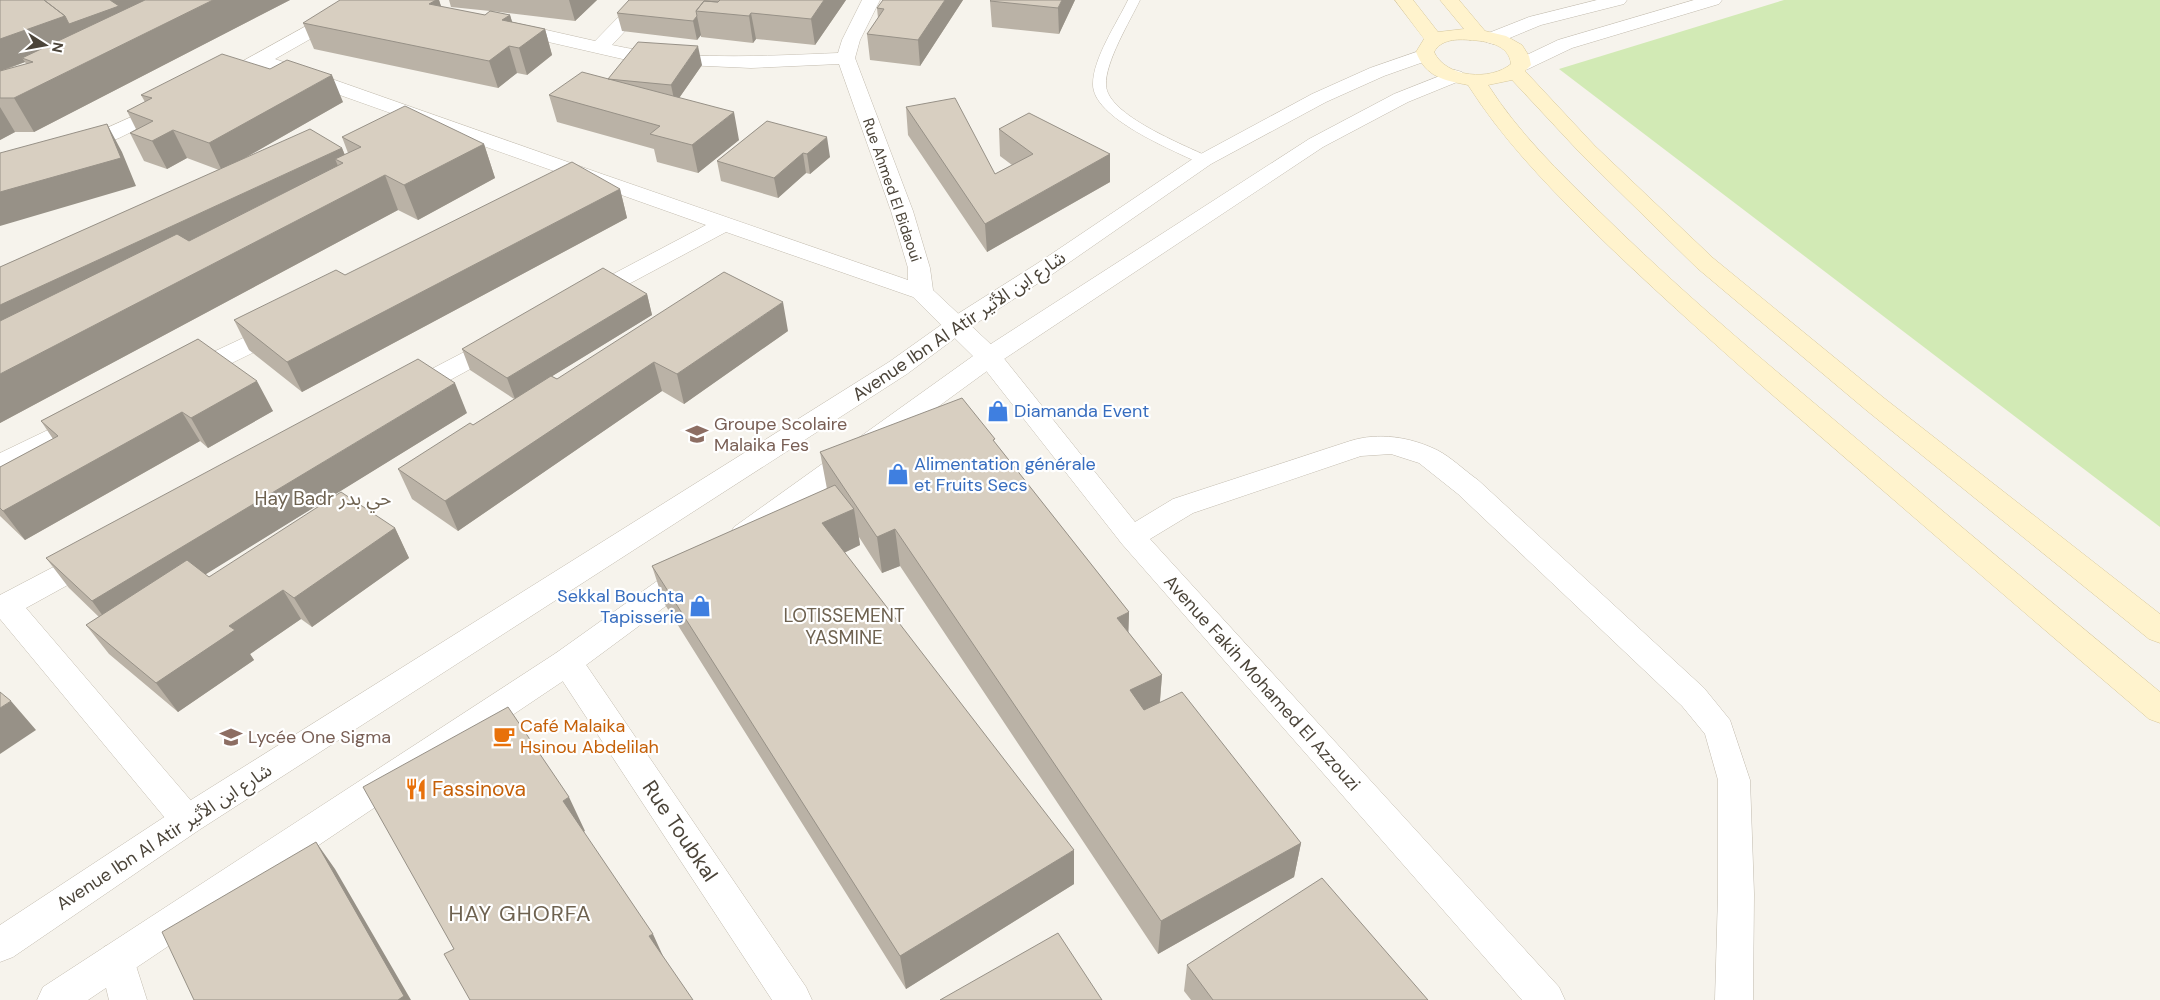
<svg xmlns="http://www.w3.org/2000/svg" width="2160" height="1000" viewBox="0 0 2160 1000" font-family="'DM Sans','Noto Sans Arabic',sans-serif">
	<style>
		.green { fill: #d2eab5 }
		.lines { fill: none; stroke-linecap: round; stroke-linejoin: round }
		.service-casing { stroke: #c2bbae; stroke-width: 1 }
		.minor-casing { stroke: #c2bbae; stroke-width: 1 }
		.tertiary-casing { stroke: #c2bbae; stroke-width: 1 }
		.secondary-casing { stroke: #d6c79b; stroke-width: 1 }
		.service { fill: #fff; fill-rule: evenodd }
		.minor { fill: #fff; fill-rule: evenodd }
		.tertiary { fill: #fff; fill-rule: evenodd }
		.secondary { fill: #fff3cd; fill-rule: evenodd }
		.wall { fill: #bab2a6; fill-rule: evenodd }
		.shaded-wall { fill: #979187 }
		.building { fill: #d8cfc1; stroke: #979187 }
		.labels { text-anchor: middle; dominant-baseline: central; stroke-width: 4.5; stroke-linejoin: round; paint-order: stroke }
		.far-street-label { font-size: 15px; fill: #4b4439; stroke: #fff }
		.street-label { font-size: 18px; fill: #4b4439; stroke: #fff }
		.shop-label { font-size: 18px; fill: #366cbe; stroke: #fff; text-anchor: start }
		.education-label { font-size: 18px; fill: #785e54; stroke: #fff; text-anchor: start }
		.food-label { font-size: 18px; fill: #c56008; stroke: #fff; text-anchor: start }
		.neighbourhood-label { font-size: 19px; fill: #6e6250; stroke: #fff }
		.near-food-label { font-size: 21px; fill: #c56008; stroke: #fff; text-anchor: start }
		.near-street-label { font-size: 21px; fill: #4b4439; stroke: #fff }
		.near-neighbourhood-label { font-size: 22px; letter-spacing: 1px; fill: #6e6250; stroke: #fff }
	</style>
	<rect width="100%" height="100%" fill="#f6f3ec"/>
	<path class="green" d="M1784,0h376v527l-601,-458z"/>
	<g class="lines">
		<g class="service-casing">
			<path id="service" d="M1128,0h12c-10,21 -35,62 -34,85 1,30 78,60 103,72l2,3 -2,3h-10c-26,-13 -107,-45 -106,-79 0,-26 24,-61 35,-84z"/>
		</g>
		<g class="minor-casing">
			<path id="minor" d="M353,0h22l-3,4 -97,55 327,115 306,106v-12l-17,-57 -52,-147 -88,4 -111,-5 -135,-31 -3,-4 3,-4 6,-2 84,19 40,-41h19l-42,45c71,16 153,11 226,8l4,-13 20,-40h18l-20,40 -5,18 58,153 17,57 3,22 65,61 137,171 38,-23 177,-58c29,-9 60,-4 87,9 14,7 28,21 41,30l226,208 26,32 20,60 4,114 -1,106h-38l3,-106v-114l-13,-46 -23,-28 -224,-212 -39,-31 -28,-9 -30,2 -168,57 -43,26 409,448 6,13h-43l-400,-456 -142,-181 -67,-66 -187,-65 -129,69 -8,2 -8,-2 -4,-5 4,-5 125,-66 -445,-158 -11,4 -7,-2 -3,-4 3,-4z
				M167,101l7,2 3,4 -3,4 -55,27 -43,17 -7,-2 -3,-4 3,-4z
				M280,322l9,3 3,5 -3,5 -90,44 -9,2 -9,-2 -4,-6 4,-6 90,-42z
				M500,335l9,3 3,5 -3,5 -92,50 -9,2 -9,-2 -4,-6 4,-6 92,-48z
				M86,413l9,3 4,6 -4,6 -86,43 -9,2v-20l77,-37z
				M94,547l10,4 4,7 -4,7 -78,43 173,202 5,10 -5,10 -12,5 -12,-5 -175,-211v-24l84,-44z
				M567,650l11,3 228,334 6,13h-40l-216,-329 -4,-9 4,-9z
				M117,942l13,5 17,53h-38l-10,-41 5,-12z"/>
		</g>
		<g class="tertiary-casing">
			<path id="tertiary" d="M1597,0h30l-3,4 -83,21 -41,17 -7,2 -7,-2 -2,-4 2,-4 43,-17z
				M1694,0h28l-3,4 -147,44 -44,21 -7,2 -7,-2 -3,-4 3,-4 44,-21z
				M1425,49l7,2 2,4 -2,4 -48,17 -58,26 -115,62 -157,109 -88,57 -59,44 -708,456 -186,127 -13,5v-37l175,-115 714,-448 59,-42 90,-57 159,-107 115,-62 58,-26z
				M1455,70l7,2 3,4 -3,4 -54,22 -85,45 -325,216 -244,178 -10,3 -10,-3 -4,-7 4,-7 246,-176 329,-212 85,-45z
				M691,561l10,3 4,8 -4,8 -123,91 -490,329h-51l6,-13 513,-334 125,-89z"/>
		</g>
		<g class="secondary-casing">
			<path id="secondary" d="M1395,0h18l25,32 26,-3 -24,-29h19l26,31 21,5 16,9 7,11 2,9 -6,6 70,75 118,112 171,140 276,216v29l-11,-4 -283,-229 -169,-142 -116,-114 -69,-74 -24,5c30,47 71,87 111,126 59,58 120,112 183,165 126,106 251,211 378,316v31l-11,-4c-127,-108 -254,-218 -380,-327 -62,-55 -124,-110 -183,-168 -43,-43 -85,-87 -118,-139 -25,-5 -42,-8 -52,-33l8,-13zM1470,40c16,1 39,4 41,24 -20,17 -65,14 -77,-12 7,-13 23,-13 36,-12z"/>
		</g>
		<use href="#service" class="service"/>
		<use href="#minor" class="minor"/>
		<use href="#tertiary" class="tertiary"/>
		<use href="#secondary" class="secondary"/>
	</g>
	<path class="wall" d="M0,0h290l-256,132h-19l-15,8zM25,62l1,2 -21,6z
		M439,0l2,7 44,8 5,-4 -39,-4 -2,-7h148l-22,21 -84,-10 19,4 2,7 33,7 7,26 -25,20 -10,-2 -19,15 -184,-39 -11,-26z
		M846,0l-31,45 -59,-6 -3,4 -52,-6v-2l-4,5 -75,-9 -5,-18z
		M963,0l-43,66 -50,-6 -3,-26 11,-16 -1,-10z
		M991,0h84l-16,34 -67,-7 -2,-26z
		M702,65l-23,33 60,42 -41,33 -41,-11 -3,-13 -97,-27 -8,-27 59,-16z
		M141,95l202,7 -98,56 97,-10 3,7 3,-2 -6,-16 142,7 11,34 -77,42 -20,-10 -398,213v-156l219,-97 -32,-12 -20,11 -23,-8 -14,-28 6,-4 -9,-18 18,-9z
		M906,107l89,67 17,-9 -12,-9 -1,-27 111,25v28l-123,70 -79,-117z
		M767,121l63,36 -20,17 -4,-1 -28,25 -57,-17 -4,-20z
		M620,189l7,29 -325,174 -53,-42 -15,-30 111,-45z
		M647,294l5,21 -100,61 5,3 231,-48 -104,73 -22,-13 -204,140 -46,-32 -14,-30 75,-44 41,-26 -44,-29 -8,-21z
		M198,339l75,72 -65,37 -8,-7 -175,99 -25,-24v-49l53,-28 -12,-18z
		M467,413l-262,161 4,3 186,-49 14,30 -97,69 -11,-8 -51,35 4,6 -76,52 -69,-58 -23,-29 13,-8 -30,-29 -23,-30z
		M995,443l134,169 -1,20 34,43 -2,27 141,141 -7,34 -136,77 -258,-388 -18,7 -23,-36 1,8 -16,8 230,331 -168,105 -242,-386 -12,-37 175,-77 -7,-37z
		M1187,965l241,35h-237l-7,-9z"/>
	<path class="shaded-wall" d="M108,0h59l-145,58 3,4 -25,9v-32z
		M213,0h77l-256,132 -20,-34z
		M436,0h3l8,24 -18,-20z
		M569,0h28l-22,21z
		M824,0h22l-31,45 -4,-26z
		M945,0h18l-43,66 -2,-26z
		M1062,0h13l-16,34 -1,-26z
		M751,13l5,26 -3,4 -4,-27z
		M510,15l8,26 -8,6 -8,-27z
		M697,16l4,19 -4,5 -4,-19z
		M545,29l7,26 -25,20 -8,-27z
		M509,46l8,27 -19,15 -9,-27z
		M698,46l4,19 -27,39 -4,-19z
		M332,75l11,27 -121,69 -13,-28z
		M0,107l15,25 -15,8z
		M734,112l5,28 -41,33 -6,-28z
		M107,124l15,28 14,34 -136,40v-34z
		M173,130l14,28 -20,11 -15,-28z
		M827,137l3,20 -20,17 -3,-20z
		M484,144l11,34 -77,42 -14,-35z
		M342,148l11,28 -10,-13 -8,-4 9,21 -344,163v-38z
		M803,153l3,20 -28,25 -4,-20z
		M1110,154v28l-123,70 -2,-28z
		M385,175l13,35 -398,213v-49z
		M620,189l7,29 -325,174 -15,-30z
		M647,294l5,21 -137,84 -8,-21z
		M783,302l5,29 -104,73 -7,-30z
		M654,362l8,29 -204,140 -13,-30z
		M257,381l16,30 -65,37 -17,-30z
		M455,383l12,30 -353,218 -22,-30z
		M182,412l18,29 -175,99 -22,-29z
		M854,509l6,36 -31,15 -7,-37z
		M395,528l14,30 -97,69 -18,-29z
		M895,529l5,37 -18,7 -5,-36z
		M283,590l18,29 -51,35 4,6 -76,52 -22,-29 73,-57z
		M1129,612l-1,36 -11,-30z
		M1162,675l-3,36 -31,14 2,-35z
		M11,701l25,29 -36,24v-46z
		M569,797l16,34 -6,4 -16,-34z
		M316,842l19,27 76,131h-13z
		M1301,843l-7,34 -136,77 3,-33z
		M1074,850v34l-168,105 -6,-33z
		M653,934l15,33 -19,-31z"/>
	<path class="building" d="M0,0h44l21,16 -65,23z
		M44,0h66l9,6 -50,18 -4,-8z
		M145,0h68l-199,98h-14v-27l33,-9 -11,-4z
		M340,0h96l-7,4 56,11 5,-4 20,4 -8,5 43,9 -26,19 -10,-2 -20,15 -186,-38z
		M629,0h91l-2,2 -14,-1 -8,10 1,5 -4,5 -76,-8z
		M720,0h104l-13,19 -60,-6 -2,3 -53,-5 8,-10 14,1z
		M883,0h62l-27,40 -51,-6 17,-25 -7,-1z
		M991,0h71l-4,8 -68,-7z
		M638,42l60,4 -27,39 -63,-6z
		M222,54l48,15 17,-9 45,15 -123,68 -36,-13 -21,11 -22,-8 23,-12 -26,-10 25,-13 -11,-3z
		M582,72l152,40 -42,33 -42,-11 10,-8 -111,-31z
		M955,98l40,76 38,-20 -34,-25 30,-16 81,41 -125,70 -79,-117z
		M405,106l79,38 -80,41 -19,-10 -385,199v-53l177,-87 12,7 154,-78 -8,-4 26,-12 -19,-10z
		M767,121l60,16 -20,17 -4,-1 -29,25 -57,-17z
		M107,124l14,34 -121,34v-39z
		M310,129l32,19 -342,157v-38z
		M572,162l48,27 -333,173 -53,-42 102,-50 9,5z
		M603,268l44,26 -140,84 -45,-29z
		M724,272l59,30 -106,72 -23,-12 -209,139 -47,-32 72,-46 3,2 78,-49 6,3z
		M198,339l59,42 -66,37 -9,-6 -179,99 -3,-3v-41l58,-31 -17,-15z
		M418,359l37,24 -363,218 -46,-43z
		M962,398l33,41 -2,1 136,172 -12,6 45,57 -32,15 14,20 38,-18 119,151 -140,78 -266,-392 -18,8 -57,-85z
		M835,485l19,24 -32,14 252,327 -174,106 -248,-390z
		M341,492l54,36 -101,70 -11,-8 -54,36 6,4 -79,53 -70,-58 101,-65 22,17z
		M0,692l11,9 -11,7z
		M508,707l61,90 -6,4 90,133 -4,2 44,64h-223l-26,-46 10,-5 -91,-162z
		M316,842l88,154 -6,4h-204l-32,-68z
		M1322,878l106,122h-215l-26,-35z
		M1058,933l44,67h-162z"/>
	<defs>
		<g id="shop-bare" transform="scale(1.725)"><path d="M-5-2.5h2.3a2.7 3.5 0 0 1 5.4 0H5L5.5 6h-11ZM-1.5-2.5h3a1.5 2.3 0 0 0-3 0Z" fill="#3f7fe0" stroke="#fff" stroke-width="2.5" paint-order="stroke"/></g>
		<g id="school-bare" transform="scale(1.725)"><path d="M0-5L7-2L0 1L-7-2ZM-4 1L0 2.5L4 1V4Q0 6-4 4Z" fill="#8d6e63" stroke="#fff" stroke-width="2.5" paint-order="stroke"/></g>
		<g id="cafe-bare" transform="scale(1.725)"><path d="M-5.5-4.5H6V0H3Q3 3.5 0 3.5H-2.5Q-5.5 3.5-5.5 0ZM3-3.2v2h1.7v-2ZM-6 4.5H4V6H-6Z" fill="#e8710a" stroke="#fff" stroke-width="2.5" paint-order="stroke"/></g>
		<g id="restaurant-bare" transform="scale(1.725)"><path d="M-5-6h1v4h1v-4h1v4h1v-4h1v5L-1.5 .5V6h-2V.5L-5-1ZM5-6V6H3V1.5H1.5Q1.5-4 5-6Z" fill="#e8710a" stroke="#fff" stroke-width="2.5" paint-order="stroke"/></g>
	</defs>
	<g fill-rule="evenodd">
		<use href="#shop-bare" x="998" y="411"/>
		<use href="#school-bare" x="697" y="434"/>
		<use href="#shop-bare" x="898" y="474"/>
		<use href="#shop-bare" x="700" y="606"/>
		<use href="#cafe-bare" x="504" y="736"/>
		<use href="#school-bare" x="231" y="737"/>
		<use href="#restaurant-bare" x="416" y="789"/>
	</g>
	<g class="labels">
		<g class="far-street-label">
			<text transform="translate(892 190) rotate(71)">Rue Ahmed El Bidaoui</text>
		</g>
		<g class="street-label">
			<text transform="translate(959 326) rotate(-34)">Avenue Ibn Al Atir شارع ابن الأثير</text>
			<text transform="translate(1262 683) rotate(48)">Avenue Fakih Mohamed El Azzouzi</text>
			<text transform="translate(164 837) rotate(-33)">Avenue Ibn Al Atir شارع ابن الأثير</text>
		</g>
		<g class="shop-label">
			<text x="1014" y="411">Diamanda Event</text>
			<text x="914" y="464">Alimentation générale<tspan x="914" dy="21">et Fruits Secs</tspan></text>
			<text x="684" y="596" text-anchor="end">Sekkal Bouchta<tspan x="684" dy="21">Tapisserie</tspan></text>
		</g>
		<g class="education-label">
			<text x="714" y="424">Groupe Scolaire<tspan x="714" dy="21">Malaika Fes</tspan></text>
			<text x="248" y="737">Lycée One Sigma</text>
		</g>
		<g class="food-label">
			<text x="520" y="726">Café Malaika<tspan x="520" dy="21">Hsinou Abdelilah</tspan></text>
		</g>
		<g class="neighbourhood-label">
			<text x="323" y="498">Hay Badr حي بدر</text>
			<text x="844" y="615">LOTISSEMENT<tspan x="844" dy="22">YASMINE</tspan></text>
		</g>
		<g class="near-food-label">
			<text x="432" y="789">Fassinova</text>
		</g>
		<g class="near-street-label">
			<text transform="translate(680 831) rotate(56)">Rue Toubkal</text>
		</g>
		<g class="near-neighbourhood-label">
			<text x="520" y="913">HAY GHORFA</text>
		</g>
	</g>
	<g transform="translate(45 45) rotate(101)" stroke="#ffffff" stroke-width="4" paint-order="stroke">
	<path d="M0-4L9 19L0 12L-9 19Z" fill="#4b4439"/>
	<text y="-8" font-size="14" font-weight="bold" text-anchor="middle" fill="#4b4439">N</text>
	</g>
</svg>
